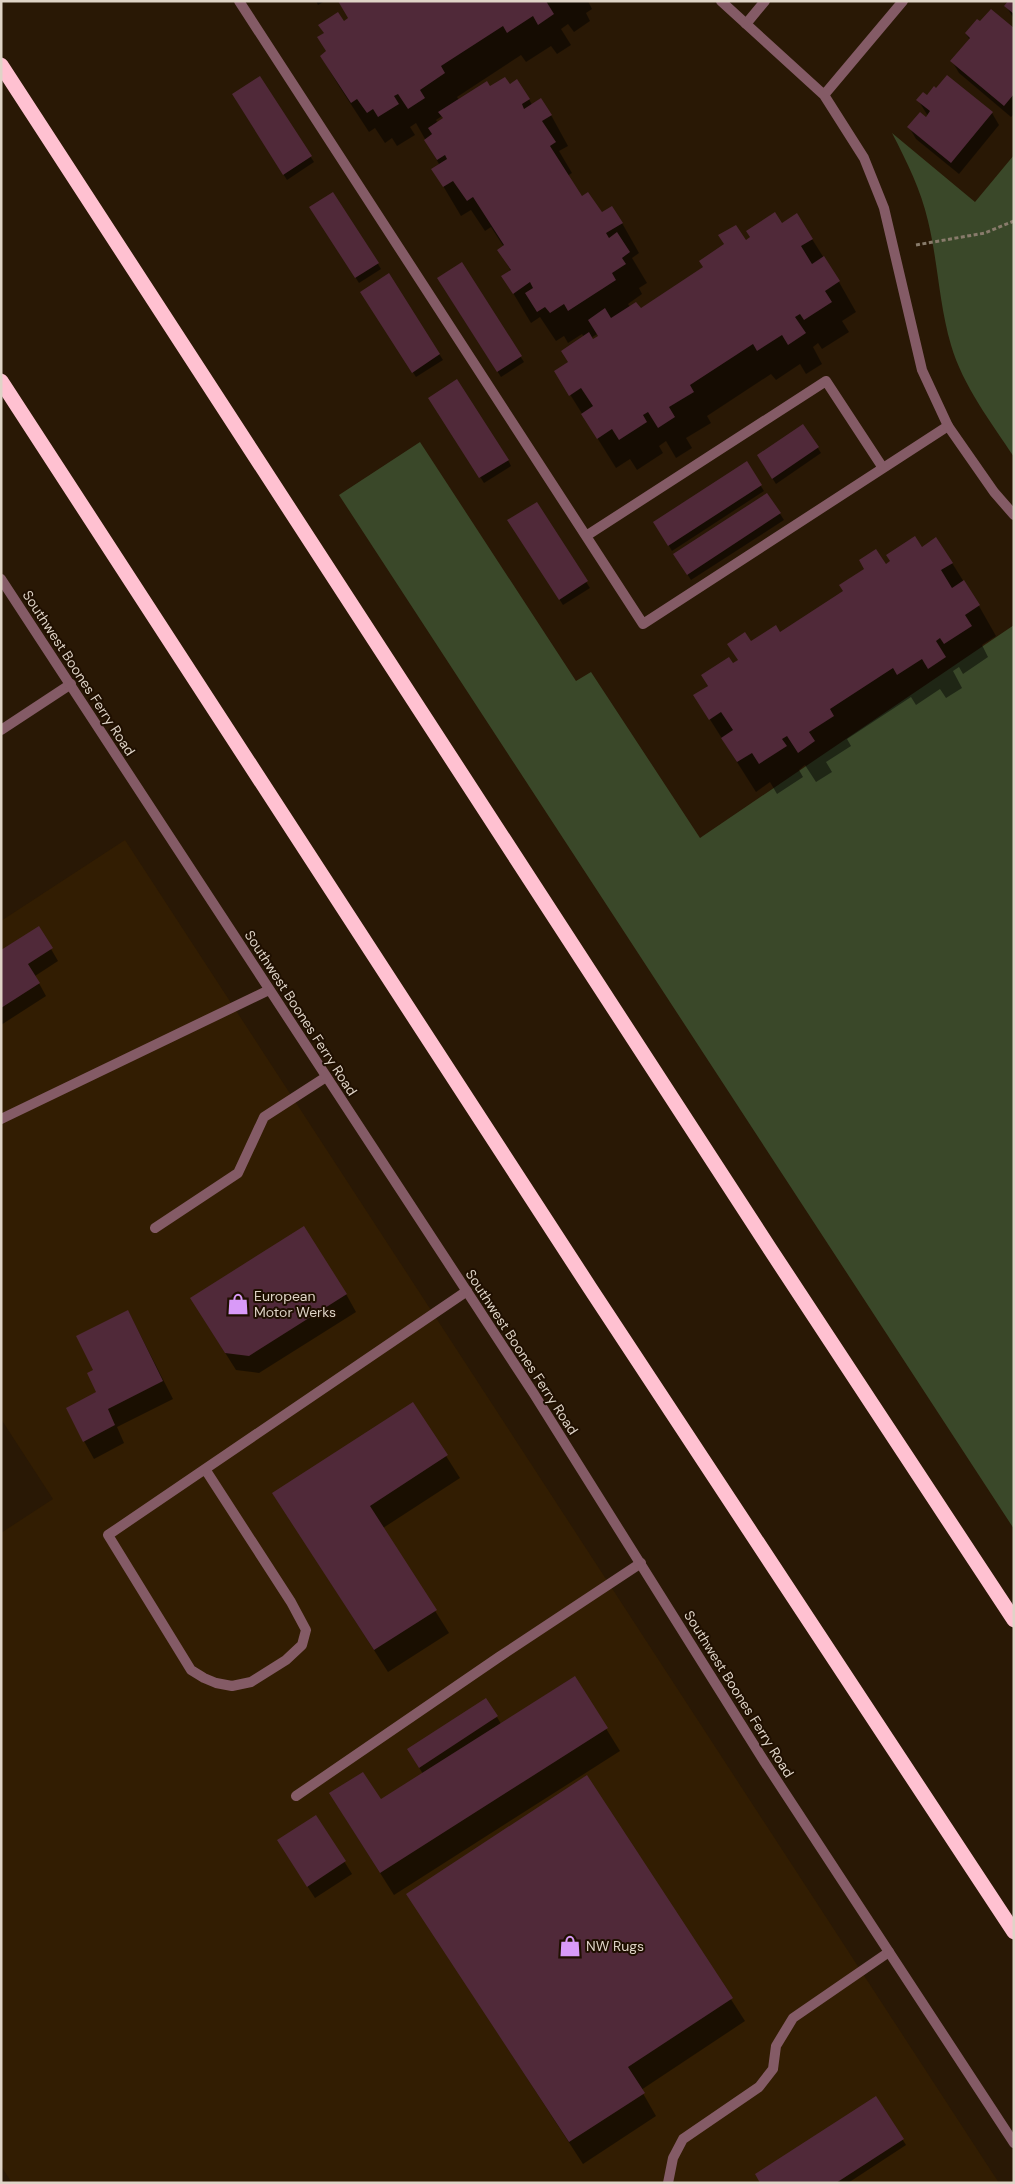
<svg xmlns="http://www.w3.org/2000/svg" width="1015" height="2184" viewBox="0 0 1015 2184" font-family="'DM Sans',sans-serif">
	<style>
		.built { fill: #321d02 }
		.green { fill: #3a4829 }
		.shadow { fill: #0007; fill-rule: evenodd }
		.building { fill: #502939 }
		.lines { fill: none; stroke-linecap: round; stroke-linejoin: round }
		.path { stroke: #887b6b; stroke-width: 3; stroke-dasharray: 4 2.5; stroke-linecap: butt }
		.service { stroke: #845b66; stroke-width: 10 }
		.minor { stroke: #845b66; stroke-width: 10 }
		.tertiary { stroke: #845b66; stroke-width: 10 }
		.motorway { stroke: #ffc1d1; stroke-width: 15 }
		.labels { text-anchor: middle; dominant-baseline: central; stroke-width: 4; stroke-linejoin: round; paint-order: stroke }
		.street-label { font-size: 14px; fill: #dfd4c7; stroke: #1f0f00 }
		.poi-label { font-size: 14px; fill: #dfd4c7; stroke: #1f0f00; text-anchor: start }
	</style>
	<rect width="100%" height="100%" fill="#291805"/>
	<path class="built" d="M125,840l874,1343h-987l-11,-17v-633l52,-34 -52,-80v-498z"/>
	<path class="green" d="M892,133l83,69 39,-47v302c-23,-35 -51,-71 -63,-112 -12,-41 -13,-83 -23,-124 -7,-31 -21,-59 -36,-88z
		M420,442l156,239 15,-9 109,166 314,-213v904l-675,-1034z"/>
	<path class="shadow" d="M316,1h9l-7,4z
		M339,1h249l4,8 -6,4 4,8 -16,11 -6,-8 -7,5 10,16 -14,9 -6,-8 -25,16 -5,-7 -64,42 2,3 31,-12 19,-2 20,13 3,6 19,10 17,31 -9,5 13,22 -5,3 15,22 19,16 21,9 17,30 -7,5 15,25 -8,5 3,6 -14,10 2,3 10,3 105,-68 36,-17 31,14 27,43 17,30 -14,9 7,11 -27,17 -4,-6 -5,4 9,17 -16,10 -6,-10 -24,16 -5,-6 -64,42 4,7 -25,15 6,10 -16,10 -10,-17 -7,5 4,7 -26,17 -7,-11 -14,9 -60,-96 13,-9 15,-26 -2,-3 -14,9 -4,-7 -8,5 -16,-24 -9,6 -28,-47 8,-5 -12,-21 5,-3 -13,-20 -6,4 -14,-21 -10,6 -28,-47 6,-5 -23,-41 -6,4 5,8 -18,11 -5,-8 -7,5 -10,-15 -6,4 -30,-46 -18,-30 6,-4 16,-29 6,-4zM442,116l2,3 -6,4 -2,-3zM597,334l2,3 -6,4 -2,-3z
		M1014,1v18l-8,-13z
		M1014,30v84l-3,3 -52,-44 -7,-12 18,-21 -4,-6z
		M947,76l45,37 7,12 -40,49 -43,-35 -7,-12 19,-11 -10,-16 18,-10z
		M260,78l54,84 -27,18 -51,-80z
		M314,213l64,51 3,5 -22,14z
		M461,264l63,98 -23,15 -60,-93z
		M388,275l55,85 -27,17 -51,-79z
		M433,404l75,56 3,6 -27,17z
		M803,425l18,28 -45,31 -15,-23z
		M746,463l18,28 -92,60 -17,-29z
		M767,494l17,26 -93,60 -13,-20z
		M536,503l54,85 -27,17 -51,-79z
		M921,549l31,14 27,43 17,30 -14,9 6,12 -25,17 -4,-7 -6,4 9,17 -16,10 -6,-9 -24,16 -5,-8 -64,42 4,7 -25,16 6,10 -16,10 -11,-17 -6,5 4,7 -26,17 -7,-12 -14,10 -61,-96 44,-35 12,-18 29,-9 105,-68z
		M51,949l7,12 -23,15 11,20 -45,29v-74z
		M346,1294l10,18 -97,61 -23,-3 -34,-54z
		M128,1311l45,88 -56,28 7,16 -30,16 -10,-18 14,-48z
		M413,1404l47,74 -77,50 66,105 -61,39 -114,-178z
		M574,1677l46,74 -226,144 -50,-79 36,-15 43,-27 -8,-13 82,-44 4,7z
		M587,1777l158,244 -104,69 15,26 -73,48 -175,-269z
		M316,1816l36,58 -37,24 -30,-46z
		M876,2098l30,47 -58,38h-87z"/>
	<path class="building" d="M338,1h208l8,13 -16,11 -5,-9 -26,17 -4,-7 -62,40 4,7 -25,17 5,8 -17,11 -10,-15 -4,2 5,8 -21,13 -5,-8 -6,4 -10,-14 -6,4 -31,-47 6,-5 -9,-14 7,-4 -6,-8 20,-13 6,9 4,-3z
		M1008,1h6v13l-10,-8z
		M991,9l23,19v66l-10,12 -54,-45 20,-23 -5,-5 12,-14 3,2z
		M947,75l46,37 -42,51 -44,-36 13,-15 6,5 4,-6 -14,-11 7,-8 4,3 7,-9 2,2z
		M260,76l52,80 -29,19 -51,-81z
		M505,77l5,7 7,-5 13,20 -8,5 2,5 17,-11 11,17 -10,6 14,21 -6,4 32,50 6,-4 14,20 10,-6 11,17 -17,10 3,5 8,-6 13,20 -8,6 4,6 -14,9 4,7 -48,31 -4,-7 -14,9 -5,-6 -8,5 -12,-19 8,-5 -3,-6 -17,12 -12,-18 10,-6 -14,-20 7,-5 -31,-48 -6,4 -14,-20 -10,6 -12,-18 16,-10 -2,-4 -8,5 -13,-20 8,-6 -4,-6 15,-10 -5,-6 49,-31 3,5z
		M333,192l46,71 -24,15 -46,-71z
		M775,212l7,11 15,-10 16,26 -12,7 11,18 12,-8 16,25 -15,10 7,11 -28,18 -4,-6 -5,3 11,16 -18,12 -6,-10 -25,16 -4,-7 -63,41 4,7 -25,15 6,10 -17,11 -10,-16 -5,3 4,7 -28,18 -7,-11 -15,10 -16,-25 12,-8 -12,-18 -12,8 -15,-25 14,-9 -7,-11 28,-19 4,7 5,-3 -10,-16 17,-12 6,10 25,-16 5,6 62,-41 -4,-6 25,-17 -6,-9 18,-10 10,15 4,-3 -4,-6z
		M462,262l60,94 -25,16 -60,-94z
		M389,273l51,81 -28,19 -52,-81z
		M457,379l52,81 -30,18 -51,-80z
		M803,424l16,23 -47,32 -15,-24z
		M747,461l15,24 -94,61 -15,-24z
		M767,493l14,20 -94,62 -14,-21z
		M537,502l51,79 -29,19 -52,-80z
		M915,536l7,11 14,-10 17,26 -12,7 11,18 12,-8 16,25 -15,10 7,11 -28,18 -4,-6 -4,3 10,16 -18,12 -6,-10 -25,16 -4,-7 -63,41 4,7 -25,16 6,9 -17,12 -11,-17 -5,3 5,7 -28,18 -7,-11 -15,9 -16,-24 12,-8 -12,-18 -12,8 -16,-25 15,-9 -7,-11 28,-18 4,6 5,-3 -11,-16 18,-12 6,9 25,-16 4,7 63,-41 -4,-6 25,-16 -5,-9 17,-11 10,15 4,-3 -4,-6z
		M39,926l14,22 -25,16 12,19 -39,25v-58z
		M304,1226l43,68 -98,62 -24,-3 -35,-55z
		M128,1310l35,71 -55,28 7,16 -32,17 -17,-34 30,-16 -9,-19 6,-3 -17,-34z
		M413,1402l35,53 -78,51 67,104 -63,40 -102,-157z
		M575,1676l33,52 -228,145 -51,-80 34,-21 18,27z
		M486,1698l12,18 -79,52 -12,-19z
		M587,1775l146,223 -105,69 17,26 -76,49 -163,-248z
		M316,1815l30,46 -39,26 -30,-47z
		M876,2096l28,43 -68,44h-76l-5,-9z"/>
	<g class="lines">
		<path class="path" d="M916,245l69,-12 29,-12"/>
		<path class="service" d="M239,1l404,623 305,-198
			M746,24l19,-23
			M586,536l240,-155 57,87
			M1,730l70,-46
			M1,1119l268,-129
			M155,1228l83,-55 26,-56 62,-40
			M205,1469l86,133 15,28 -4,15 -16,15 -35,22 -19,4 -16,-3 -12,-5 -13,-8 -83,-135 359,-244
			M296,1796l203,-139 142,-94
			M668,2183l5,-25 10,-19 76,-52 14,-18 3,-23 17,-28 96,-66"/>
		<path class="minor" d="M721,1l103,94 40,63 20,50 38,162 26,56 46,66 20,23
			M824,95l79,-94"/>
		<path class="tertiary" d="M1,579l533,815 230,367 250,382"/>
		<path class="motorway" d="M1,65l769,1184 244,371
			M1,381l589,907 424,644"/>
	</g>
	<defs>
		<g id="shop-bare" transform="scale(1.725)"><path d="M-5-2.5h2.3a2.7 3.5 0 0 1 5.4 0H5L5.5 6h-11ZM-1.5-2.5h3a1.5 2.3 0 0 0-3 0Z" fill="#d99af8" stroke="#1f0f00" stroke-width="2.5" paint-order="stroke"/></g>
	</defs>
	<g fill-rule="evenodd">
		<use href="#shop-bare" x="238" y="1304"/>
		<use href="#shop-bare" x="570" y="1946"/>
	</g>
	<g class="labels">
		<g class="street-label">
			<text transform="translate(79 673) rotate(57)">Southwest Boones Ferry Road</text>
			<text transform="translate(301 1013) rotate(57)">Southwest Boones Ferry Road</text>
			<text transform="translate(522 1352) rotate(57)">Southwest Boones Ferry Road</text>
			<text transform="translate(739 1694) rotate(58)">Southwest Boones Ferry Road</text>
		</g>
		<g class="poi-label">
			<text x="254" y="1296">European<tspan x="254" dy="16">Motor Werks</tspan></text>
			<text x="586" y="1946">NW Rugs</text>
		</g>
	</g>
	<rect width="1015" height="2184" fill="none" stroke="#dfd4c7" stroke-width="5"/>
</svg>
